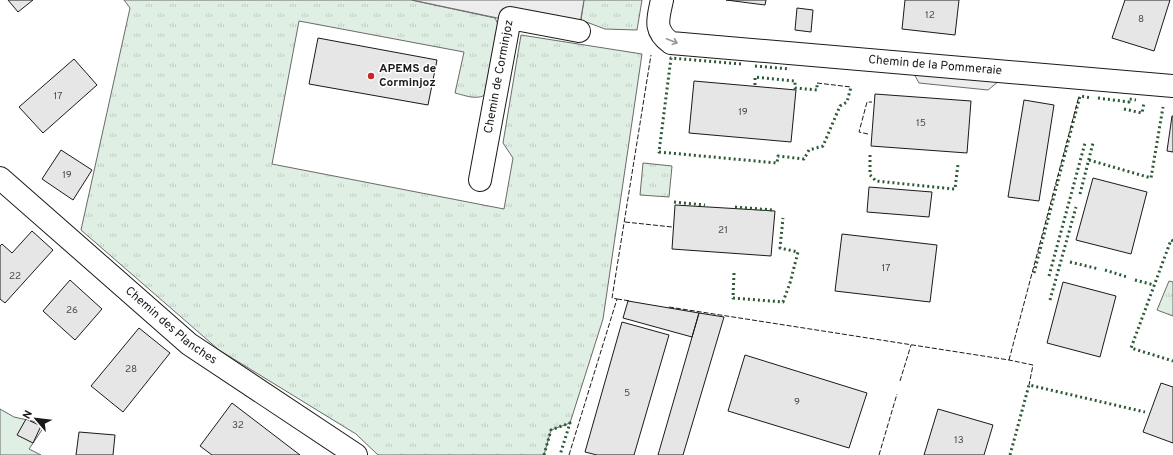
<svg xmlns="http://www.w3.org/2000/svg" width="1173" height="455" viewBox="0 0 1173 455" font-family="Overpass,sans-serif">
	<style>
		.grass { fill: url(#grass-tufts); stroke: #6a6a6a }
		.garden { fill: #e0efe3; stroke: #6a6a6a }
		.parking { fill: #ededed; stroke: #6a6a6a }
		.building { fill: #e6e6e6; stroke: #1a1a1a }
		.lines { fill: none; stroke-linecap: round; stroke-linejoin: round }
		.street-casing { stroke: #1a1a1a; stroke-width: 24 }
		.street { stroke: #fff; stroke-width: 22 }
		.hedge { stroke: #2b5a34; stroke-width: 3; stroke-dasharray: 2 3; stroke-linecap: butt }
		.fence { stroke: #1a1a1a; stroke-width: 1; stroke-dasharray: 5 2; stroke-linecap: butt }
		.oneway { stroke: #989898 }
		.poi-dot { fill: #c62828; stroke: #fff; stroke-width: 1.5 }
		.labels { text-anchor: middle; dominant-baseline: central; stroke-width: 3; stroke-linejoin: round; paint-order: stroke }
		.number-label { font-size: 10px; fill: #4d4d4d }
		.street-label { font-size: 12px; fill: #1a1a1a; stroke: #fff }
		.poi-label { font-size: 12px; font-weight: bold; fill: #1a1a1a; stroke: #fff; text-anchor: start }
	</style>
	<defs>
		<pattern id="grass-tufts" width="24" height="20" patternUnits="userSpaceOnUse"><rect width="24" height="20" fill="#e0efe3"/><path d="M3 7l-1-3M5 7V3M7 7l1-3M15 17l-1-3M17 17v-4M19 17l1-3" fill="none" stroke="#c0ccc2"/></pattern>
	</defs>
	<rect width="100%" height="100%" fill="#fff"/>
	<path class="grass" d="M124,0h287l84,18 5,10 -12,65c-10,8 -21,3 -33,0l9,-41 -165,-31 -27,143 232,45 9,-51 -10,-15 18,-108 121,19 -39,265 -33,104 -19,7 -7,25h-166l-22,-21 -137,-84 -138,-120 49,-222z
		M584,0h58l-5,30 -32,-1 -24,-9z
		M643,163l29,3 -3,31 -29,-2z
		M1169,281l4,1v34l-16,-6z"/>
	<path class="garden" d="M0,409l14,8 32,7 -17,25 12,6h-41z"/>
	<path class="parking" d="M412,0h172l-6,35z
		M914,74l85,7 -11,9 -69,-7z"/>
	<path class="building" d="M8,0h25l-15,12z
		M726,0h40l-1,5z
		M905,0h54l-4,35 -53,-6z
		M1125,0h45l-16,51 -42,-13z
		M797,8l16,2 -2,22 -16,-2z
		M318,38l119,22 -9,45 -119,-21z
		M74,59l23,26 -54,48 -24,-26z
		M694,81l102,9 -5,52 -102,-9z
		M875,94l96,7 -4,52 -96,-7z
		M1024,100l30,5 -15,96 -31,-4z
		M1172,116h1v36l-6,-1z
		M61,150l31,20 -19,30 -31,-21z
		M1093,178l54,14 -16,62 -55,-14z
		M869,187l63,5 -3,25 -62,-5z
		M675,205l100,6 -4,45 -99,-7z
		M32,231l21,19 -48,53 -5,-4v-53l2,-2 10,9z
		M842,234l95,11 -7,57 -95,-11z
		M70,280l32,29 -27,31 -32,-29z
		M1063,282l53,14 -16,61 -53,-14z
		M628,301l71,12 -7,24 -69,-19z
		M699,313l25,4 -41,138h-25z
		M622,322l47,13 -35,120h-37l-12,-3z
		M139,328l31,25 -47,59 -32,-26z
		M745,355l122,38 -18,55 -121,-37z
		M1161,383l12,4v56l-30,-11z
		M232,403l68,52h-88l-12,-9z
		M938,409l55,16 -9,30h-60z
		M26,419l15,7 -8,17 -16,-8z
		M79,432l36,3 -2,20h-37z"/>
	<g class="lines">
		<g class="street-casing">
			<g id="street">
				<path id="s1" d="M662,0c-4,19 -9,30 9,43l502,43"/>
				<path id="s2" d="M0,178l189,166 167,111"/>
				<path id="s3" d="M480,180l30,-162 69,13"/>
			</g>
		</g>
		<use href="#street" class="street"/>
		<path class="hedge" d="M741,64l-70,-6 -12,94 118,11 1,-7 26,3 5,-9 14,-4 17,-40 7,-4 4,-15
			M755,66l35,3
			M755,85v-8l40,4v7l22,2v-7
			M1098,98l31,4v-3l7,1
			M1124,109l18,4 2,-10
			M870,155v20l6,6 79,8 3,-25
			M1089,160l62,18 12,-71
			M1080,194l13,-51
			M674,202l31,3
			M735,207l38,3
			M1173,241l-2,-1 -40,108 42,13
			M1070,262l29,7
			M1105,270l22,7
			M734,273l-1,25 50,4 7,-19 8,-31 -18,-4 3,-30
			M1034,273l46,-177 12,2
			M1049,276l36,-133
			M1135,280l19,5
			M1050,300l26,-93
			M544,455l7,-25 19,-7 -10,32
			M1010,455l19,-70 116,27"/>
		<path class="fence" d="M817,83l34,4
			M868,134l-9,-2 8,-30h5
			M625,222l47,5
			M617,299l14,2
			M669,307l340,53 24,5 -4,20
			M1009,360l70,-264
			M900,381l11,-36
			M569,455l48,-156 -5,-1 39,-243
			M879,455l18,-61"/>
	</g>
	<defs><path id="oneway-shaft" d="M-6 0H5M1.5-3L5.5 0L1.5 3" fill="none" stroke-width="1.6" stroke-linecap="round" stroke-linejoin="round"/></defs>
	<use class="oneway" href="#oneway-shaft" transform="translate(672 41) rotate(21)"/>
	<circle class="poi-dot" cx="371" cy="76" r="4"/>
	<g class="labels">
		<g class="number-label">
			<text x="930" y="15">12</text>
			<text x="1141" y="19">8</text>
			<text x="58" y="96">17</text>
			<text x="743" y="112">19</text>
			<text x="921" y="123">15</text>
			<text x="67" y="175">19</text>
			<text x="723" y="230">21</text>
			<text x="886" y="268">17</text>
			<text x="15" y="276">22</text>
			<text x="72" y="310">26</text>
			<text x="131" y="369">28</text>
			<text x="627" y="393">5</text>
			<text x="797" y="402">9</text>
			<text x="238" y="425">32</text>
			<text x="959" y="440">13</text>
		</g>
		<g class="street-label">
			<text stroke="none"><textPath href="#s1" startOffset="313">Chemin de la Pommeraie</textPath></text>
			<text stroke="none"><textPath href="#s3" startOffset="105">Chemin de Corminjoz</textPath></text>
			<text stroke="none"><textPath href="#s2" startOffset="226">Chemin des Planches</textPath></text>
		</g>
		<g class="poi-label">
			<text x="379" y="69">APEMS de<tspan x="379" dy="14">Corminjoz</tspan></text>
		</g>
	</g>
	<g transform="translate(36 419) rotate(298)" stroke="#ffffff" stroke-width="3" paint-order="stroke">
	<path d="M0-3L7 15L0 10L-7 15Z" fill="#1a1a1a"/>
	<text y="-6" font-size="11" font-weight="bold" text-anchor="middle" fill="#1a1a1a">N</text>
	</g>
</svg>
